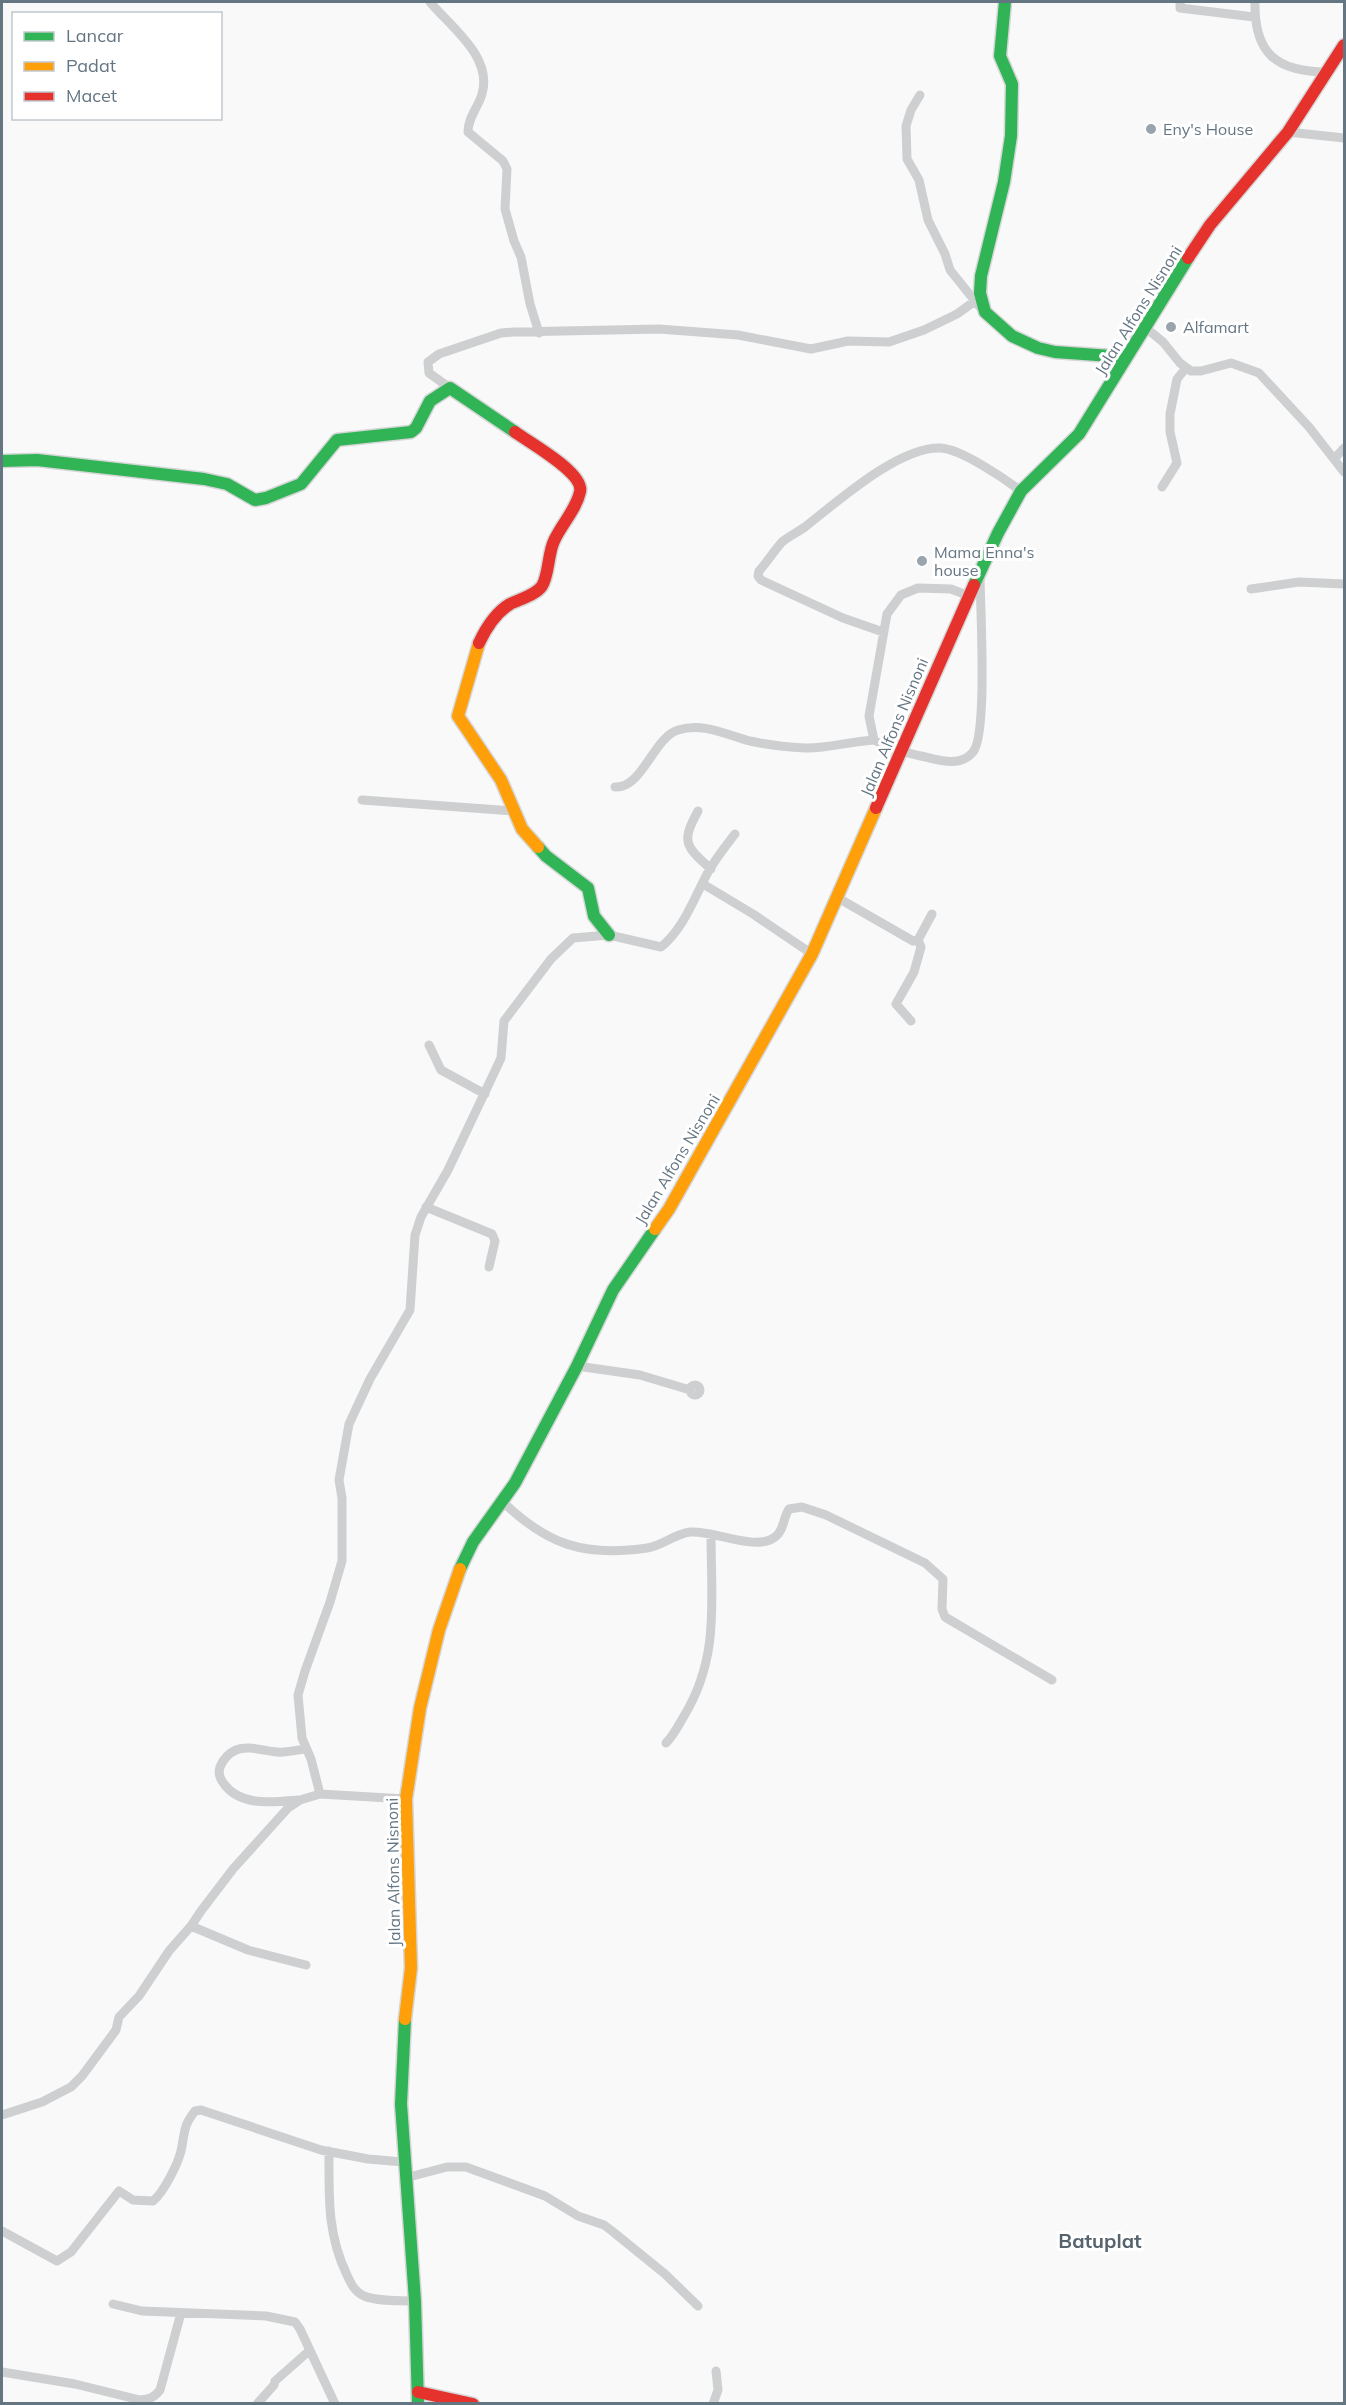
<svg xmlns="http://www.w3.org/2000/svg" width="1346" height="2405" viewBox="0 0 1346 2405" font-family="Mulish,sans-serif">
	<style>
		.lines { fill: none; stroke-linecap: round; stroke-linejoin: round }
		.fast-casing { stroke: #d5d6d7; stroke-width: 15 }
		.slow-casing { stroke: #d5d6d7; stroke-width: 15 }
		.jam-casing { stroke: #d5d6d7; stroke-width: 15 }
		.street { stroke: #cecfd0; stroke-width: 9 }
		.fast { stroke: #30b455; stroke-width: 12 }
		.slow { stroke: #ff9f0a; stroke-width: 12 }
		.jam { stroke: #e5322d; stroke-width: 12 }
		.poi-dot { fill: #99a4ac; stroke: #fff; stroke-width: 2 }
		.labels { text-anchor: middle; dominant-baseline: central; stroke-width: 6; stroke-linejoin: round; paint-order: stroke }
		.poi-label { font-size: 16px; fill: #657683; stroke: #fff; text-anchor: start }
		.street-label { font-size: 16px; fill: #657683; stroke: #fff }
		.quarter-label { font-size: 20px; font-weight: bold; fill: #57646e; stroke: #fff }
	</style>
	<rect width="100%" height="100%" fill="#f9f9f9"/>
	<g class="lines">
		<g class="fast-casing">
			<path id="fast" d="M1005,2l-5,54 12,28 -1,52 -7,46 -23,94 -1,17 5,19 27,24 26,12 17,4 70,5
				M2,461l35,-1 167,19 23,5 28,16 11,-2 35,-14 36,-44 74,-8 5,-4 14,-27 20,-13 65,44
				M974,585l24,-52 23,-42 58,-57 109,-176
				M538,847l8,9 42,32 6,28 15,19
				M460,1569l13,-27 42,-59 62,-117 36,-76 42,-61
				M405,2019l-4,85 14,197 3,103"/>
		</g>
		<g class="slow-casing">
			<path id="slow" d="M479,643l-21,73 43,64 21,49 16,18
				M655,1229l14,-20 143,-255 64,-146
				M405,2019l6,-51 -5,-169 14,-91 19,-78 21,-61"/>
		</g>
		<g class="jam-casing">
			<path id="jam" d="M1188,258l22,-33 78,-93 56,-87
				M479,643c7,-15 16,-30 31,-39 10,-5 26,-9 32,-18 7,-11 6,-33 12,-45 7,-16 22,-31 26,-49 5,-19 -50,-49 -65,-60
				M876,808l98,-223
				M418,2392l55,12"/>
		</g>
		<path class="street" d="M430,2c21,25 63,55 52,92 -4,14 -14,23 -14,38l35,29 4,8 -2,40 9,32 7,16 9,47 9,29
			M1180,2v6l74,9
			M1255,2c-1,51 21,70 72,70
			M920,95l-9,15 -5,16 1,33 12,21 9,40 17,34 5,16 29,36
			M1288,132l56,6
			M1146,328l17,14 17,21 11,8h10l30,-8 28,10 50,54 35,45
			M450,388l-21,-15 -1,-11 11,-8 62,-21 13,-1 145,-3 79,6 73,14 37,-8 41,1 35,-12 33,-16 18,-13
			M1334,459l10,-11
			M1162,487l15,-24 -7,-31v-18l7,-35 9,-11
			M1251,589l48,-7 45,2
			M969,596l-18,-7 -33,-1 -17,7 -14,19 -18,102 5,24c15,9 30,12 47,16 17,4 39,12 52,-4 15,-17 7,-148 7,-178
			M883,632l-40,-14 -82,-38 -3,-4 1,-5c8,-9 15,-20 23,-29 7,-6 16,-10 23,-15 32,-25 94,-81 136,-79 20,1 64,31 80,43
			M615,787c27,2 39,-50 63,-57 26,-8 48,5 72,11 18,4 37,6 55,7 20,1 48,-7 69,-8
			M362,800l152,11
			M698,811c-17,31 -13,35 13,58
			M703,884l50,30 59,40
			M838,898l75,43 5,-1 14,-26
			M911,1021l-15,-17 18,-32 7,-25 -3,-7
			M429,1045l12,25 44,24
			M426,1207l66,27 3,7 -6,26
			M577,1366l63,9 50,15
			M690 1390a5 5 0 1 1 10 0a5 5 0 1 1-10 0Z
			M502,1501c45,44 82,56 145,47 15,-2 27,-14 43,-16 24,-2 66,20 85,5 9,-6 8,-19 14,-28l13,-2 24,8 99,48 18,16 -1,30 3,8 107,63
			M666,1743c8,-8 12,-17 18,-27 36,-59 27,-116 27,-182
			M320,1794l-9,-35 -9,-21 -4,-43 7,-24 25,-69 12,-41v-63l-3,-18 10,-56 21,-45 40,-69 5,-75 6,-18 27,-47 46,-97 7,-15 3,-37 47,-62 22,-21 36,-3 52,12c21,-16 33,-48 45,-71 7,-14 19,-29 29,-42
			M298,1800c-25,2 -57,7 -74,-16 -4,-5 -6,-11 -4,-17 3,-7 9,-14 16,-17 12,-5 28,1 41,2 9,1 19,-2 28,-3
			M191,1926l57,24 58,15
			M2,2115l40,-13 29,-15 11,-11 34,-46 3,-13 20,-21 30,-45 22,-25 10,-15 32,-42 55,-61 12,-8 20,-6 86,5
			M329,2151c0,45 -2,83 18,124 4,9 8,17 17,21 15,6 36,4 51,5
			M405,2178l42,-11h19l79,29 33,20 26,9 8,6 53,43 33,32
			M2,2231l55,30 14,-9 48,-61 14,9 20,1c11,-9 27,-40 29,-55 3,-16 2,-21 13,-35l6,-1 120,40 47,9 35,3
			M113,2304l29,7 124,5 29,6 5,7 35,75
			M2,2372l73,12 65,16c9,-1 14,-2 20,-10l21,-77
			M257,2404l17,-19 1,-4 34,-30
			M713,2404l5,-14 -2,-19"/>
		<use href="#fast" class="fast"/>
		<use href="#slow" class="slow"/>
		<use href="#jam" class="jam"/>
	</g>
	<g class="poi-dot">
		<circle cx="1151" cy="129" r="6"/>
		<circle cx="1171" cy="327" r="6"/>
		<circle cx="922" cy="561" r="6"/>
	</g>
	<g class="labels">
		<g class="poi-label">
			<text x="1163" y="129">Eny's House</text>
			<text x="1183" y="327">Alfamart</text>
			<text x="934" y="552">Mama Enna's<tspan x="934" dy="18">house</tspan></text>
		</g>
		<g class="street-label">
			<text transform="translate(1138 310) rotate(-58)">Jalan Alfons Nisnoni</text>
			<text transform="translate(894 727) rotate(-67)">Jalan Alfons Nisnoni</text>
			<text transform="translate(677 1159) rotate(-59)">Jalan Alfons Nisnoni</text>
			<text transform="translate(393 1872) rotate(-91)">Jalan Alfons Nisnoni</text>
		</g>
		<g class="quarter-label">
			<text x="1100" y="2240">Batuplat</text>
		</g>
	</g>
	<rect width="1346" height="2405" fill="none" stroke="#657683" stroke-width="6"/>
	<rect x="12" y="12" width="210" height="108" fill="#ffffff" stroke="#c1c8cd" stroke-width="1.5"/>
	<rect x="24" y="32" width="30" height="9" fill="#30b455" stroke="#c1c8cd" stroke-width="1.5"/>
	<text x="66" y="42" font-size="18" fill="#657683">Lancar</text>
	<rect x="24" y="62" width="30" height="9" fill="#ff9f0a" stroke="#c1c8cd" stroke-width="1.5"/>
	<text x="66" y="72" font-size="18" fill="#657683">Padat</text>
	<rect x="24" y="92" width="30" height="9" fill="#e5322d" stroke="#c1c8cd" stroke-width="1.5"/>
	<text x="66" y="102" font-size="18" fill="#657683">Macet</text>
</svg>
